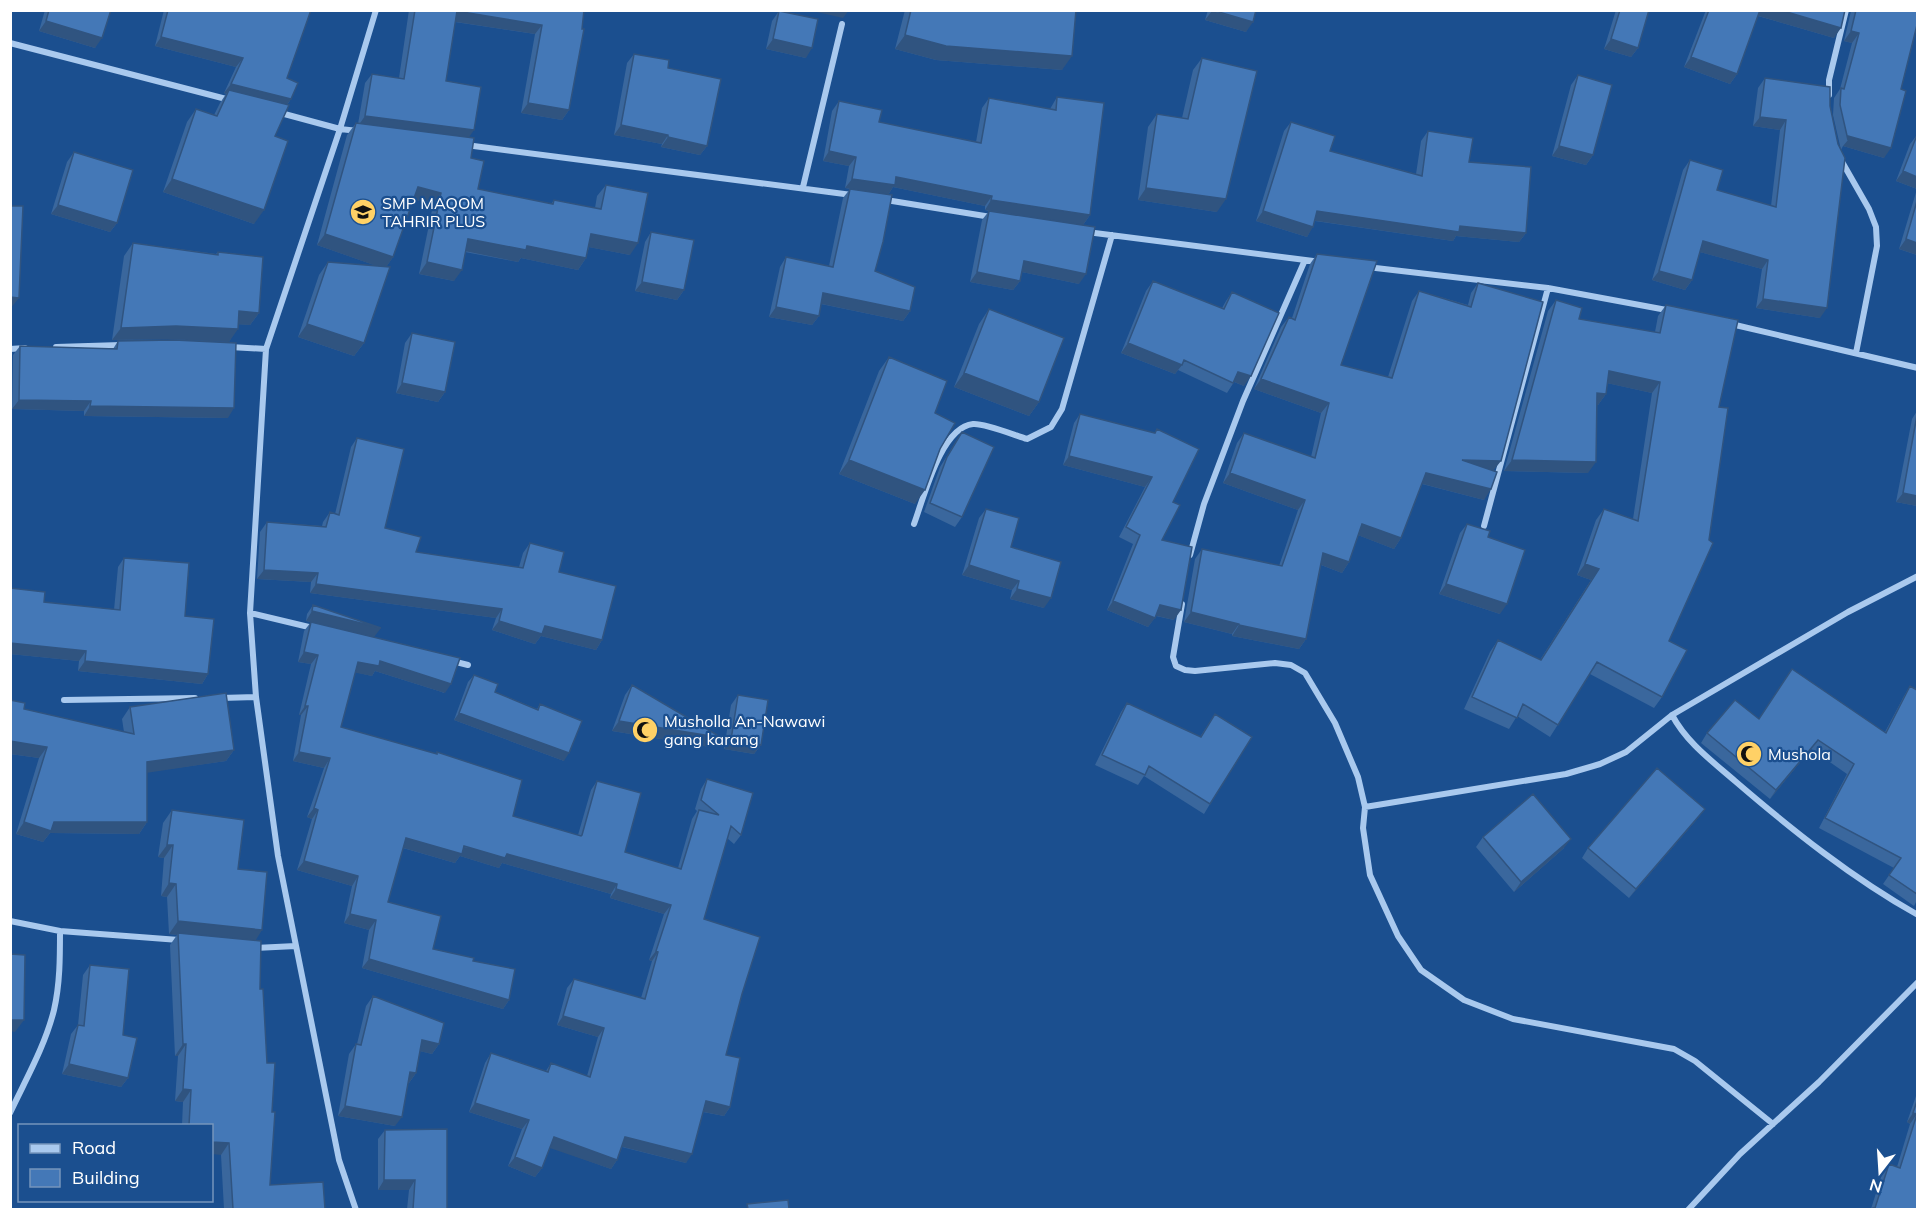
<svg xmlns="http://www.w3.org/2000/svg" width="1928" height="1220" viewBox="0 0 1928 1220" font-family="Mulish,sans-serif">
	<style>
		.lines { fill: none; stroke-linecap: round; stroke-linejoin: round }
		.minor { stroke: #a9c9ee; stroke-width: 6 }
		.wall { fill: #3a679d }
		.shaded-wall { fill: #305480 }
		.building { fill: #4478b7; stroke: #305480; stroke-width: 1.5 }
		.labels { text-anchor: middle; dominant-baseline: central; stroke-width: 4.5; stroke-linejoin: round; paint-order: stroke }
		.poi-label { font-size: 16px; fill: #fff; stroke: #1b4f8f; text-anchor: start }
	</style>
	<rect width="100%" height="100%" fill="#1b4f8f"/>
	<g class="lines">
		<path class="minor" d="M10,43l220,57
			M1829,95v-15l17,-70
			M277,112l63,17 18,2
			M466,145l386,50
			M1841,160l28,49 7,18 1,19 -21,107
			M803,187l39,-163
			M886,200l105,17
			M1087,232l234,30
			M1367,267l181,21 124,23
			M1731,324l187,44
			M56,347l65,-2
			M230,347l36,2
			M10,349l15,-1
			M914,524c10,-27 27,-97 59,-100 12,-1 41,11 54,15l24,-12 11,-18 50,-174
			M1484,526l64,-238
			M1190,555l14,-51 39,-103 62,-141
			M1182,604l-9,53 3,9 9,4 10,1 80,-8 16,2 14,8 30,50 23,54 7,30 -2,21 7,47 28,61 23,34 43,30 49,19 161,30 21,12 78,63
			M250,613l63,15
			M452,661l16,4
			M221,698l35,-1
			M64,700l131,-2
			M1672,715c15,28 40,46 63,66 57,49 117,97 183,134
			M1365,807l201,-33 34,-10 26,-12 46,-37 176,-103 70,-36
			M10,921l50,10c0,26 0,53 -6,79 -9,36 -28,69 -44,103
			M60,931l119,9
			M255,948l41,-2
			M356,1210l-17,-50 -61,-304 -22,-159 -6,-84 16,-264 74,-220 36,-119
			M1688,1210l52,-56 79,-72 99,-100"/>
	</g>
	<path class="wall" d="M45,10h66l-16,38 -56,-17z
		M164,10h147l-24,68 4,21 -4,6 -12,31 -21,88 -91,-32 24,-70 9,-13 18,6 6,-12 6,-9 -2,-1 12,-26 -81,-21z
		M409,10h175l-15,100 -7,10 -41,-7 14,-79 -80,-12 -9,59 23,57 2,20 7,31 73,15 3,-4 41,8 2,-12 9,-11 24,70 -41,-8 -3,11 -8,12 -57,-12 -3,4 -53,-10 -11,29 -35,-7 14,-69 -20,-6 -20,58 -7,10 -22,76 -10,13 -56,-19 21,-62 9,-13 49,4 -60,-21 30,-110 9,-12 2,1 7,-41 7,-9 27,4z
		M905,10h171l-14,60 -126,-10 -41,-11z
		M1208,10h48l-10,22 -41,-12z
		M1616,10h33l-11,38 -7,9 -27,-8z
		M1706,10h139l-11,28 -76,-22 -21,58 -7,10 -46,-17z
		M1917,10l-33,148 -41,-12 -2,4 -21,168 -64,-10 6,-39 -62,-17 -8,28 -7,10 -33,-10 31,-110 7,-10 27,30 54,16 9,-76 -27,-4 5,-38 7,-10 65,28 8,38 3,6 -8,-35 1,-17 6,-9 12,-46 -8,-2 7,-30z
		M779,11l27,47 -40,-9 6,-28z
		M634,54l73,92 -7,9 -39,-8 1,-3 -48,-9 13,-72z
		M1202,58l15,154 -79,-12 10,-73 9,-13 25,4 11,-48z
		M1578,75l15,80 -7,10 -34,-9 19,-71z
		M1057,97l33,118 -7,10 -4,59 -57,-12 -2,9 -7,9 -43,-8 12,-62 7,-9 -4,-1v-4l-92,-19 -5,8 -13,76 35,40 -7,10 -82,-17 -2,12 -7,9 -43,-8 11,-50 6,-10 43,9 14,-68 7,-9 -5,-1 4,-22 -26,-5 9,-50 7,-10 40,21 97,20 6,-34 7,-10 61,11z
		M1291,122l39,29 86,23 5,-33 7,-10 41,31 57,71 -7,9 -63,-6 -3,5 -138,-20 -8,16 -51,-16 28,-90z
		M1917,135v120l-18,-6 18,-60 -21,-8 14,-37z
		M74,152l43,71 -7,9 -59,-18 16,-52z
		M651,232l33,58 -7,10 -42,-9 10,-49z
		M133,243l83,11 2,-2 41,61 -9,12 -12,-1 -9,18 -62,-3 -55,1 12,-84z
		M1317,254l24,111 47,12 24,-76 7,-10 49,14 3,-12 7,-10 15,188 -9,29 -62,-16 -21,54 -7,11 -36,-14 -9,27 -7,11 -21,-8 -15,74 -7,10 -67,-13v-2l-48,-12 11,-63 7,-10 77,17 19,-56 -75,-27 14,-40 7,-10 67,24 10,-44 -67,-24 27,-62 8,-10 3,1 18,-54z
		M1153,281l69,27 4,-7 6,-9 12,94 -10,-4 -7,11 -49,-23 -3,4 -54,-21 25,-62z
		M1556,300l23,19 76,13 3,-16 8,-11 3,336 -7,56 -8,11 -64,-34 -40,63 -33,-21 -8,13 -45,-20 26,-57 8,-12 42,20 51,-80 -14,-5 19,-55 8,-11 29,10 19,-126 -45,-10 -1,11 -8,11h-1l-9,68 -84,-2 44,-160z
		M989,309l50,93 -10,14 -75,-29 25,-63z
		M412,333l33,59 -7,10 -42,-9 9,-50z
		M118,341l110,77 -144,-2v-5l-72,-2 1,-54 7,-9 93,3z
		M889,357l46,56 -20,91 -76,-30 40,-103z
		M1917,411v95l-21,-4 16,-83z
		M1080,414l74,19 3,-4 16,73 -11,38 12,80 -18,-4 -8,11 -41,-17 26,-66 -14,-7 26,-50 -82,-22 11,-42z
		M962,432v85l-7,10 -31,-15 16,-45z
		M357,438l28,90 31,24 103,15 4,-14 7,-10 29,29 43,68 -6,10 -55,-14 -6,8 -43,-14 4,-12 -186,-25 1,-11 -54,-3 3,-47 7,-10 55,4 1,-4 7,-10 5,2 16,-67z
		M986,509l25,38 33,61 -34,-9 2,-9 -50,-15 17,-57z
		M1467,524l21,13 12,77 -61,-20 21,-61z
		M124,558l61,58 23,58 -6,10 -124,-13 1,-10 -69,-7v-66l34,14 70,8 4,-43z
		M313,605l61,32 71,56 -70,-22 -3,5 -17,-4 -14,55 95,27 1,-2 76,64 65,19 13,-45 6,-9 28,71 53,16 14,-49 5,-8 -2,-2 6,-20 6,-10 34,56 -7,9 -7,-6 -23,81 38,75 -16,61 4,52 -6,9 -21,-4 -17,51 -64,-16 -5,13 -6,9 -61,-22 -8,21 -7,9 -27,-11 14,-37 -53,-17 16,-49 6,-10 55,18 5,-8 36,13 11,-39 -41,-12 10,-37 7,-9 67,19 11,-37 -3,-1 15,-46 -54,-16 1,-4 -109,-31 -3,5 -39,-12 -5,7 -52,-15 -15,54 45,47 40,12 36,39 -6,9 -141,-41 7,-38 -25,-7 8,-37 -55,-16 15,-51 -5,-2 17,-49 -31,-7 8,-46h-2l12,-51 -13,-2 6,-31 7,-9 -5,-1 1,-7z
		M474,675l21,17 42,17 3,-5 24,57 -110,-41 14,-38z
		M632,685l85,52 -7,10 -98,-16 13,-36z
		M1910,686l7,4v210l-3,6 -31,-22 11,-16 -75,-40 28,-54 -36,-25 -41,50 -69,-56 6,-10 51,-14 127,13 19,-36z
		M738,695l23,50 -7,9 -30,-5 7,-44z
		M10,700l14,9 100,23 -2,-13 8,-12 104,43 -8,11 -79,11v50l-8,12 -89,-1 -7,9 -27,-8 23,-76 -29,-4z
		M1127,703l73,34 15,-23 -5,90 -6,10 -60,-38 -6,9 -43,-20 26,-53z
		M1705,809l-7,9 -69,80 -47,-40 6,-10z
		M172,810l66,59 17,72 5,48 12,123 -2,73 55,24h-101l-3,-54 -9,-30h-30l1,-23 -8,-1 3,-45h-3l-5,-111 7,-10 -8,-1 -2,-37 -6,-1 3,-38 -6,-1 5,-34z
		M1483,837l81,11 -50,44 -38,-45z
		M90,965l33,70 5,43 -7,9 -59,-13 9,-40 7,-9 5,-50z
		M373,996l66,48 -7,10 -12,-3 -4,22 -7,10 -1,-1 -13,44 -57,-10 11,-62 7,-10h1l9,-38z
		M1917,1093v116h-46l11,-35 7,-10 8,3 13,-43 -3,-2 9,-26z
		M385,1130l62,79h-40l2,-19h-31v-51z"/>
	<path class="shaded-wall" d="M808,10h41l-6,8z
		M1759,10h21l61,18 -7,10 -79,-23z
		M457,11l85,14 -7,9 -85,-13z
		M1212,11l41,11 -7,10 -41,-12z
		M46,21l56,17 -7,10 -56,-17z
		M1851,31l8,2 -7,10 -8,-2z
		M905,35l167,21 -10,14 -126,-10 -41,-11z
		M161,37l82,21 -7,9 -81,-21z
		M773,39l39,9 -6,10 -40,-9z
		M1611,39l27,9 -7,9 -27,-8z
		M1691,57l46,17 -7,10 -46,-17z
		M231,84l60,15 -7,10 -55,-19 -3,4 -2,-1z
		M528,103l41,7 -7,10 -41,-7z
		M365,116l109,14 -7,10 -109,-14z
		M1760,117l26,3 -6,10 -27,-4z
		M621,125l47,10 -6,9 -48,-9z
		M1848,136l43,12 -7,10 -41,-12 5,-6z
		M668,137l39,9 -7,9 -39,-8z
		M1559,146l34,9 -7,10 -34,-9z
		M829,151l27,6 -7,9 -26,-5z
		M1903,171l14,6v12l-21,-8z
		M896,177l96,19 -7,10 -92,-19 -5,8 -43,-7 7,-9z
		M172,179l92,31 -10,14 -91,-32z
		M418,187l23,6 -8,12 -24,-7z
		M1146,188l80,11 -9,13 -79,-12z
		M991,200l99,15 -7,10 -98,-15z
		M58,205l59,18 -7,9 -59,-18z
		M1263,211l50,16 -6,10 -51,-16z
		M1317,211l209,22 -7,9 -63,-6 -3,5 -143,-21z
		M325,234l68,23 -8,12 -68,-24z
		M591,234l47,9 -8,12 -47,-9z
		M468,239l59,7 59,12 -8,12 -57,-12 -3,4 -58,-12z
		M1906,239l11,4v12l-18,-6z
		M1703,241l65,19 -6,9 -66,-18z
		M1024,261l62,13 -7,10 -62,-13z
		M427,262l35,8 -8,11 -35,-7z
		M1659,271l33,9 -7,10 -33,-10z
		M977,272l43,9 -7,9 -43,-8z
		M642,282l42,8 -7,10 -42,-9z
		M823,293l87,18 -7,10 -86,-18z
		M10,297l9,1 -9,11z
		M1763,299l64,9 -7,10 -64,-10z
		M776,307l43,9 -7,9 -43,-8z
		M239,311l20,2 -9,12 -20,-1z
		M307,324l57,19 -10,13 -56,-19z
		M176,326l62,3 -9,13 -62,-3 -55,1 9,-12z
		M1128,343l54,22 -7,9 -54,-21z
		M1609,371l51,11 -8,11 -50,-11z
		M1238,372l13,4 -7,10 -12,-5z
		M964,373l75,29 -10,14 -75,-29z
		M1261,379l68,24 -8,10 -67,-24z
		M402,383l43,9 -7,10 -42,-9z
		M1597,393l9,1 -8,11 -9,-1z
		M19,400l72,1 -7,10 -72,-2z
		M90,406l144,2 -6,10 -144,-2z
		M1069,456l83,21 -7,10 -82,-22z
		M849,460l76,30 -10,14 -76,-30z
		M1462,460l39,1 -8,10z
		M1512,460l84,2 -8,11 -84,-2z
		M1230,473l75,27 -7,10 -75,-27z
		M1426,473l65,16 -7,11 -65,-17z
		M1903,493l14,3v10l-21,-4z
		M1362,524l39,14 -7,11 -39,-15z
		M1323,553l26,9 -7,11 -26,-10z
		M1585,564l14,5 -8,11 -14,-5z
		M969,565l50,16 -7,9 -50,-15z
		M264,570l54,3 -7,9 -54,-3z
		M316,584l186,25 -6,9 -186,-25z
		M1446,584l61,20 -7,10 -61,-20z
		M1017,589l34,9 -7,10 -34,-9z
		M1113,601l42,17 -7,9 -41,-17z
		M1160,605l21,5 -7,10 -21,-5z
		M312,611l69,17 -7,9 -68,-16z
		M1191,612l48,12 -7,10 -48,-12z
		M499,621l46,5 57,14 -6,10 -55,-14 -6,8 -43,-14z
		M1239,625l67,14 -7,10 -67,-13z
		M10,643l76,8 -7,10 -69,-7z
		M304,652l14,3 -7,9 -13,-2z
		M85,661l123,13 -6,10 -124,-13z
		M380,661l71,23 -6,9 -70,-22 -3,5 -20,-4 6,-10z
		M305,706h3l-7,9h-2z
		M459,713l110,40 -5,8 -110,-41z
		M619,721l98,16 -7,10 -98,-16z
		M731,740l30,5 -7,9 -30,-5z
		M1818,740l-7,9 -41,50 6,-9z
		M10,741l37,6 -8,11 -29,-4z
		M234,750l-8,11 -87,13 8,-12z
		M299,752l31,6 -6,10 -31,-7z
		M314,808l4,2 -6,9 -5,-2z
		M1705,809l-7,9 -69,80 7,-9z
		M24,822h123l-8,12 -89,-1 -7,9 -27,-8z
		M406,838l101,16 110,30 -6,10 -109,-31 -3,5 -39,-12 -5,7 -55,-16z
		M1571,839l-7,9 -50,44 7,-10z
		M167,845h6l-9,13 -6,-1z
		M304,861l54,15 -6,10 -55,-16z
		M169,883l7,1 -9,13 -6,-1z
		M616,889l55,16 -7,9 -54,-16z
		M350,914l26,6 -7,10 -25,-7z
		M178,921l84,9 -8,13 -76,-10 -1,2 -8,-1z
		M656,951l2,1 -6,9 -3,-1z
		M369,959l140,41 -6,9 -141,-41z
		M563,1016l41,12 -6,9 -41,-12z
		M10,1020h14l-9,12 -5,-1z
		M422,1040l17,4 -7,10 -17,-4z
		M183,1044h3l-8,12h-3z
		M69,1064l59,14 -7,9 -59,-13z
		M410,1072l6,1 -7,10 -6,-2z
		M183,1089l8,1 -8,12 -8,-1z
		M706,1101l24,6 -6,9 -25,-5z
		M475,1103l54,17 -7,9 -53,-17z
		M345,1106l57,11 -7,9 -57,-10z
		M1913,1113l4,1 -7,10 -3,-2z
		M554,1137l63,23 -6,9 -64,-22z
		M625,1137l67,17 -6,9 -67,-17z
		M212,1142l17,1 -8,12 -9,-1z
		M515,1157l27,11 -7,9 -27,-11z
		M384,1180h31l-6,10h-31z"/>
	<path class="building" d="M49,10h62l-9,28 -56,-17z
		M168,10h143l-24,68 11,5 -7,16 -60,-15 12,-26 -82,-21z
		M415,10h169l-2,19h2l-15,81 -41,-7 14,-78 -85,-14 -11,70 35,6 -7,43 -109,-14 7,-42 32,5z
		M911,10h165l-4,46 -126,-10 -41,-11z
		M1212,10h44l-3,12z
		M1620,10h29l-11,38 -27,-9z
		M1709,10h51l-23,64 -46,-17z
		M1780,10h65l-4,18z
		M1856,10h61v15l-16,64 5,2 -15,57 -43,-12v4l-8,-35 1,-17 3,1 15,-56 -8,-2z
		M779,11l39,8 -6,29 -39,-9z
		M634,54l35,6 -1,8 53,11 -14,67 -39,-9v-2l-47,-10z
		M1202,58l55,13 -31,128 -80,-11 11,-74 31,5z
		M1578,75l34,10 -19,70 -34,-9z
		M1765,78l65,9v19l8,38 7,14 -18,150 -64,-9 5,-39 -65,-19 -11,39 -33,-9 31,-111 33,10 -6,20 59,17 10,-87 -26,-3z
		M229,90l60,15 -14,31 13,5 -24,69 -92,-31 24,-70 21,7z
		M1057,97l47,6 -14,112 -99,-15 1,-4 -96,-19 -1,8 -43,-6 4,-22 -27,-6 10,-50 43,9 -3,12 102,21 8,-45 67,12z
		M1291,122l44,14 -5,15 92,25 6,-45 45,7 -4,24 62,5 -5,66 -66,-7 -1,6 -142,-21 -4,16 -50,-16z
		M356,123l118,15 -3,20 13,3 -6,28 75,15 1,-4 47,9 5,-24 42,8 -10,50 -47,-9 -5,24 -59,-12 -1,4 -58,-11 -6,31 -35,-8 14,-69 -23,-6 -25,70 -68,-23z
		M1917,135v42l-14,-6z
		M74,152l59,18 -16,53 -59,-18z
		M850,189l42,6 -9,47 -8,29 40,16 -5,24 -87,-18 -4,23 -43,-9 10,-50 47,10z
		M1917,201v42l-11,-4z
		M10,206h13l-4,92 -9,-1z
		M989,211l106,16 -9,47 -62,-13 -4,20 -43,-9z
		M651,232l43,8 -10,50 -42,-8z
		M133,243l85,12v-3l45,5 -4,56 -20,-2 -1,18 -62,-3 -55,2z
		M1317,254l60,7 -36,104 51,13 27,-87 52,16 7,-24 65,19 -42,159 -39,-1 35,12 -6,17 -65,-16 -25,65 -39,-14 -13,38 -26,-9 -17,86 -67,-14v-1l-48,-12 11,-63 80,17 23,-66 -75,-27 14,-40 71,25 14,-55 -68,-24 28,-62 6,3z
		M328,262l62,5 -26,76 -57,-19z
		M1153,281l71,28 8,-17 47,21 -28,63 -13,-4 -5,11 -49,-23 -2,5 -54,-22z
		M1556,300l26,8 -3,11 81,14 6,-28 72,15 -19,87 9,1 -19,132 4,3 -44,98 18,9 -25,47 -65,-35 -39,63 -35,-21 -6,14 -45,-21 26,-57 43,20 58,-91 -14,-5 19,-55 34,12 22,-139 -51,-11 -3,23 -9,-1 -1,69 -84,-2z
		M989,309l75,29 -25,64 -75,-29z
		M412,333l43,9 -10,50 -43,-9z
		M174,340l62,3 -2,65 -144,-2 1,-5 -72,-1 1,-54 97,3 1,-8z
		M889,357l58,24 -12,32 20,10 -15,26 -15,41 -76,-30z
		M1080,414l75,19 2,-4 42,20 -26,53 7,3 -18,35 30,7 -11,63 -21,-5 -5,13 -42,-17 27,-66 -14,-8 26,-50 -83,-21z
		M1917,415v81l-14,-3z
		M962,432l32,15 -32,70 -32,-14 17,-46z
		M357,438l47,11 -19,79 36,9 -5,15 107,16 7,-25 34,9 -5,20 57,14 -14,54 -57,-14 -3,8 -43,-13 3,-12 -186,-25 2,-11 -54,-3 3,-48 59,5 4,-15 9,3z
		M986,509l33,9 -8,29 50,15 -10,36 -34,-9 2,-8 -50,-16z
		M1467,524l23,7 -2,6 37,13 -18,54 -61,-20z
		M124,558l65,5 -4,53 29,3 -6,55 -123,-13 1,-10 -76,-8v-55l35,4 -1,10 76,8z
		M313,605l68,23 -69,-17z
		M311,622l149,36 -9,26 -71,-23 -1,5 -21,-4 -17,65 96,27v-2l85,28 -9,36 68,20 1,-1 15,-54 44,12 -16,59 56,17 18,-59 20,5 -18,-15 6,-21 46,14 -12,42 -10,-9 -27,93 56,18 -18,57 -16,61 14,3 -10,49 -24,-6 -14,53 -67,-17 -8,23 -63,-23 -12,31 -27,-11 14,-37 -54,-17 16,-50 57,19 3,-9 39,14 14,-49 -41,-12 11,-37 71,20 13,-47 -2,-1 15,-46 -55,-16 1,-5 -110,-30 -2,4 -41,-12 -2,8 -56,-16 -18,64 53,14 -8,33 41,9 -1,3 42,8 -6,31 -140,-41 7,-39 -26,-6 8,-38 -54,-15 14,-51 -4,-2 16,-50 -31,-6 9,-46h-3l13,-51 -14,-3z
		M1792,669l94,64 24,-47 7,4v204l-28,-19 12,-17 -76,-40 29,-54 -36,-24 -42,50 -69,-57 28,-33 24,19z
		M474,675l24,9 -3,8 43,18 2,-6 42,17 -13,32 -110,-40z
		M632,685l85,50v2l-98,-16z
		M226,693l8,57 -87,12v60h-93l-3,9 -27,-9 23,-75 -37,-6v-41l15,3 -1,6 110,25 -4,-27z
		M738,695l30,5 -7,45 -30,-5z
		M1127,703l74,34 14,-23 37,23 -42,67 -61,-38 -4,9 -43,-20z
		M1657,768l48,41 -69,80 -48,-41z
		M1533,794l38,45 -50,43 -38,-45z
		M172,810l72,10 -6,49 29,3 -5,58 -84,-9 -2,-37 -7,-1 4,-38h-6z
		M178,933l83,8 -1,48h3l4,74h8l-3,49h3l-5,73 53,-3 2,27h-92l-4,-66 -17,-1v-17h-23l2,-35 -8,-1 3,-45h-3z
		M10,954l15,1 -1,65h-14z
		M90,965l39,4 -6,66 14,3 -9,40 -59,-14 9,-39 6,1z
		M373,996l71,27 -5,21 -17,-4 -6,33 -6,-1 -8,45 -57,-11 11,-62 5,1z
		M1917,1101v108h-45l1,-1h2l14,-44 11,4 17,-54 -4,-1z
		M447,1129v80h-34l2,-29h-31l1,-50z
		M788,1200l1,9h-41l-1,-5z"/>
	<defs>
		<g id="school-disc" transform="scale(1.35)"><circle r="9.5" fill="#ffd166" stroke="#1b4f8f"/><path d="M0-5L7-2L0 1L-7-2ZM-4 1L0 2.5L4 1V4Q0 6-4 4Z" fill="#111"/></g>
		<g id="mosque-disc" transform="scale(1.35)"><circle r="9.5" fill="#ffd166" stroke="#1b4f8f"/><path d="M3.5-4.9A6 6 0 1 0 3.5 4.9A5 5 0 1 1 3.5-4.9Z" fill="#111"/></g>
	</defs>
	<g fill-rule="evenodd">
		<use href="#school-disc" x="363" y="212"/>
		<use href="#mosque-disc" x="645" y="730"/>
		<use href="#mosque-disc" x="1749" y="754"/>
	</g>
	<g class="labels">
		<g class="poi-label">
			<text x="382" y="203">SMP MAQOM<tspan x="382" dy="18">TAHRIR PLUS</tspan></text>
			<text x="664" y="721">Musholla An-Nawawi<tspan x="664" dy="18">gang karang</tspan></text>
			<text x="1768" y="754">Mushola</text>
		</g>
	</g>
	<rect width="1928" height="1220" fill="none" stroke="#ffffff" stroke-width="24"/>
	<rect x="18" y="1124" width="195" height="78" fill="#1b4f8f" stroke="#7695bc" stroke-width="1.5"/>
	<rect x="30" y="1144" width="30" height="9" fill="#a9c9ee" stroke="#7695bc" stroke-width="1.5"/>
	<text x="72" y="1154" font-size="18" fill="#ffffff">Road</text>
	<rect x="30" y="1169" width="30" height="18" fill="#4478b7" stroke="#7695bc" stroke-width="1.5"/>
	<text x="72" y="1184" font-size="18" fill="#ffffff">Building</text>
	<g transform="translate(1880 1172) rotate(197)" stroke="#1b4f8f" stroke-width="4.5" paint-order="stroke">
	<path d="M0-4.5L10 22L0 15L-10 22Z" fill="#ffffff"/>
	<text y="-9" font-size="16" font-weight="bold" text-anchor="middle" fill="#ffffff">N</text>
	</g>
</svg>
